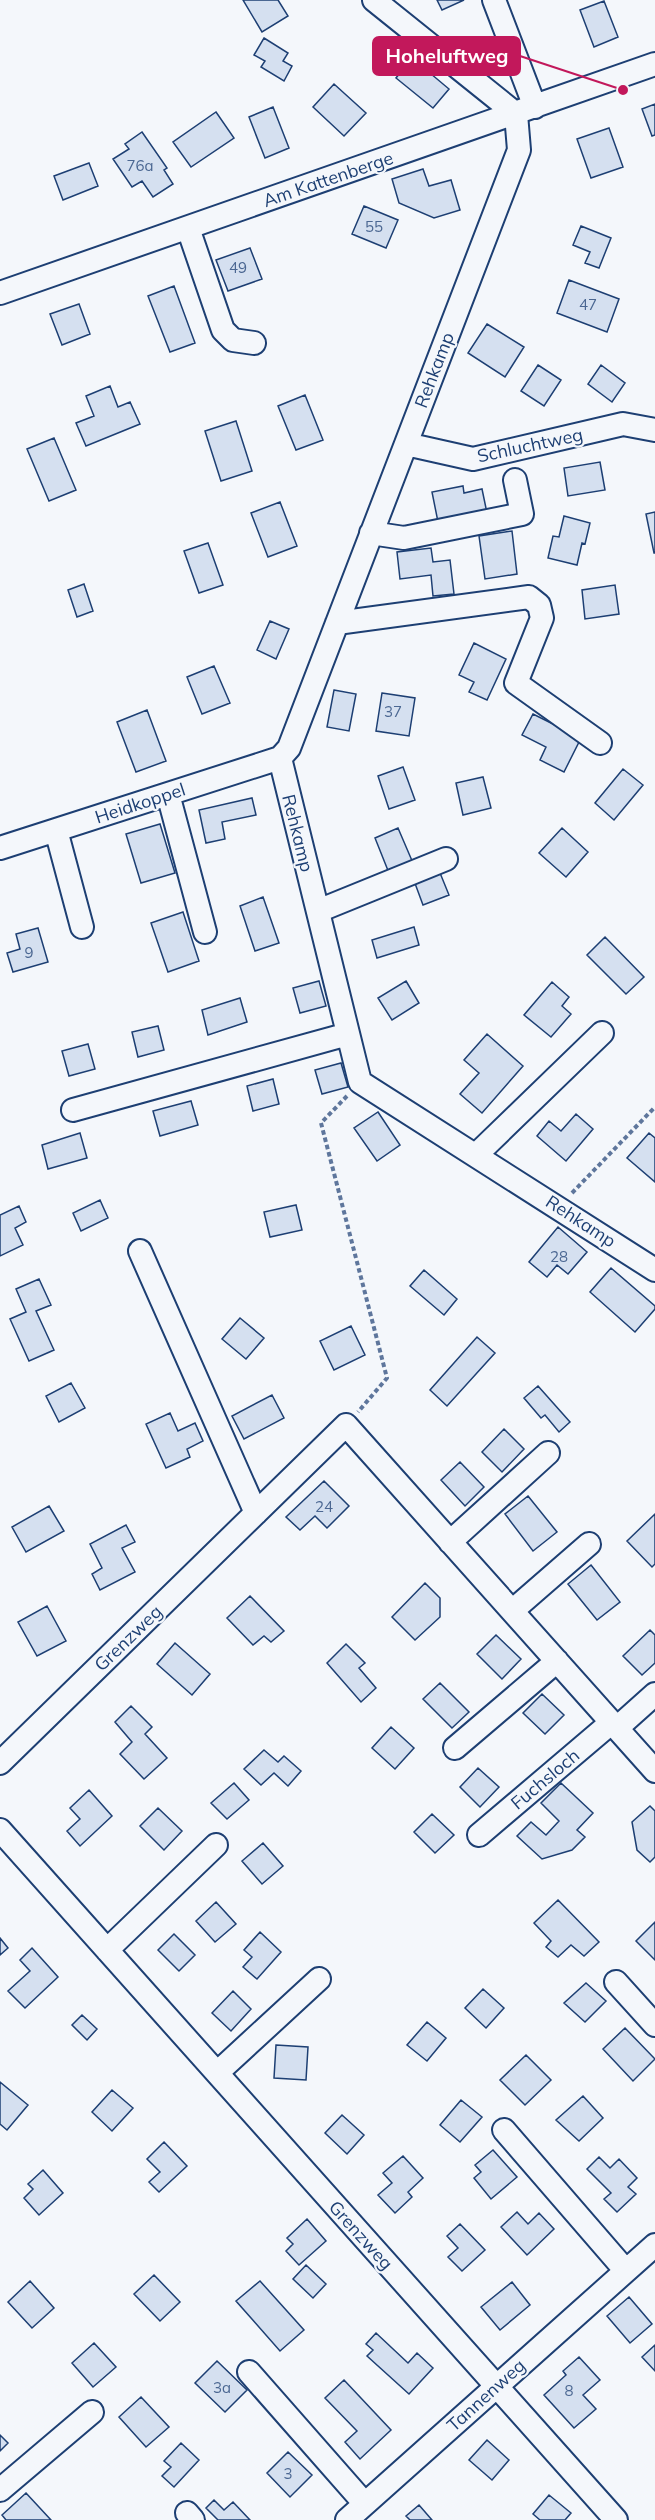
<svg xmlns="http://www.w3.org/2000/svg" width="655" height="2520" viewBox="0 0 655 2520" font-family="Mulish,sans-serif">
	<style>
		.building { fill: #d5e0f0; stroke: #1d3f73; stroke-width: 1.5 }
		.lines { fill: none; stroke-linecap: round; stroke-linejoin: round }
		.minor-casing { stroke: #1d3f73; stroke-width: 26 }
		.path { stroke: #5e769c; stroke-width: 4; stroke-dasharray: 4.5 3; stroke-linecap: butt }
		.minor { stroke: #f4f7fb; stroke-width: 22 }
		.labels { text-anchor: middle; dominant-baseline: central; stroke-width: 4.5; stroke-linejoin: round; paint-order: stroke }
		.number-label { font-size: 15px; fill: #4b6792 }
		.street-label { font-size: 18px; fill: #1d3f73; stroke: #f4f7fb }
		.leader { fill: none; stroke: #c2185b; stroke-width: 2 }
		.callout-dot { fill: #c2185b; stroke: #f4f7fb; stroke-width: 2 }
		.callout { fill: #c2185b; stroke: #c2185b; stroke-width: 2 }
		.callout-label { font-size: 20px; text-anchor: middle; font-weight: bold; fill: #fff }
	</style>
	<rect width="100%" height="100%" fill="#f4f7fb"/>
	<path class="building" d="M243,0h35l10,16 -26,16z
		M437,0h27l-22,10z
		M604,1l14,36 -24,10 -14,-37z
		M264,38l24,15 -5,8 9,5 -8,15 -23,-14 4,-6 -11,-6z
		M412,58l37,31 -16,19 -37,-30z
		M334,84l32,29 -22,23 -31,-29z
		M655,104v31l-3,1 -10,-27z
		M273,107l16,41 -24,10 -16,-41z
		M216,112l18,26 -43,29 -18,-25z
		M609,128l14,39 -32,11 -14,-39z
		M142,132l25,36 -3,2 9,14 -20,13 -11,-16 -10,6 -19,-28 16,-10 -4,-5z
		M89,163l9,23 -35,14 -9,-24z
		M423,169l6,17 22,-6 9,30 -26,8 -35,-15 -7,-24z
		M364,206l34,14 -12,28 -34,-14z
		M581,226l30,12 -12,30 -14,-5 5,-11 -17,-7z
		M250,248l12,31 -34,12 -12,-31z
		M569,280l50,19 -12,33 -50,-19z
		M174,286l21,57 -25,9 -22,-56z
		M79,304l11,30 -28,11 -12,-31z
		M487,324l37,23 -19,30 -37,-24z
		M538,365l23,15 -17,26 -23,-15z
		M601,365l24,18 -13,19 -24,-18z
		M110,386l8,21 12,-5 10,22 -54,22 -10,-23 18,-7 -8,-20z
		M305,395l18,45 -27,10 -18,-44z
		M236,421l16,50 -31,10 -16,-50z
		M54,438l22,52 -27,11 -22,-52z
		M600,462l5,28 -37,6 -4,-28z
		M463,486l1,7 18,-4 5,24 -49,9 -6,-30z
		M280,502l17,44 -29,11 -17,-44z
		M655,512v41h-1l-8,-39z
		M564,516l26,7 -5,21 -3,-1 -5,22 -29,-7 5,-22 6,1z
		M512,531l5,43 -32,5 -6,-43z
		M208,543l15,42 -24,8 -15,-42z
		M431,548l2,14 17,-2 4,34 -21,2 -2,-21 -31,4 -3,-27z
		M84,584l9,27 -16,6 -9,-27z
		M615,585l4,29 -34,5 -3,-29z
		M270,621l19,8 -13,30 -19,-9z
		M474,643l32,16 -19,41 -18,-8 5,-10 -15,-7z
		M214,666l16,37 -28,11 -15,-37z
		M334,690l22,4 -7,37 -22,-4z
		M382,693l33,5 -6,38 -33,-5z
		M147,710l19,51 -30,11 -19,-50z
		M533,714l48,24 -17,34 -24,-12 6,-13 -24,-12z
		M403,767l12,33 -26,9 -11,-33z
		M623,769l20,16 -29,35 -19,-17z
		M483,777l8,31 -28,7 -7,-32z
		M252,798l4,17 -34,7 3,17 -19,4 -7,-33z
		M160,824l15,49 -34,10 -15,-49z
		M398,828l15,35 -24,10 -14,-35z
		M562,828l26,24 -22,25 -27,-24z
		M438,868l11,27 -26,10 -10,-27z
		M263,897l16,46 -24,8 -15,-45z
		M183,912l16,49 -31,11 -17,-49z
		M414,927l5,18 -42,13 -5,-18z
		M38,928l10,34 -35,10 -6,-19 13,-4 -4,-15z
		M605,937l39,40 -18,17 -39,-39z
		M319,981l7,25 -26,7 -7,-25z
		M406,981l13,22 -27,17 -14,-22z
		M552,982l17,15 -7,9 9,8 -20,23 -27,-22z
		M240,998l7,24 -39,13 -6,-25z
		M158,1026l6,24 -26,7 -6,-25z
		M487,1034l36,32 -41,47 -22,-19 19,-21 -15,-13z
		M88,1044l7,25 -26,7 -7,-25z
		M341,1063l7,24 -26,7 -7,-24z
		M273,1079l6,25 -26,7 -6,-25z
		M191,1101l7,24 -38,11 -7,-25z
		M378,1112l22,33 -23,16 -23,-33z
		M576,1114l17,15 -27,32 -29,-25 12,-15 12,10z
		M80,1133l7,25 -39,11 -6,-24z
		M649,1133l6,5v44l-28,-24z
		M100,1200l8,18 -27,13 -8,-18z
		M296,1205l6,25 -32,7 -6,-25z
		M19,1206l7,16 -11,6 8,17 -23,11v-41z
		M558,1227l29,25 -19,22 -11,-9 -10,12 -18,-15z
		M611,1268l44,38v3l-20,23 -45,-40z
		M424,1270l33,29 -13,16 -34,-29z
		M39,1279l12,26 -15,6 18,39 -25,11 -19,-42 16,-7 -10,-23z
		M240,1318l24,20 -18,21 -24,-20z
		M351,1326l14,29 -31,15 -14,-29z
		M477,1337l18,16 -48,53 -17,-16z
		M71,1383l14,25 -26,14 -13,-26z
		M538,1386l32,36 -11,10 -14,-17 -4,3 -17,-20z
		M272,1395l12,23 -40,21 -12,-23z
		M170,1413l8,18 17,-8 8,18 -16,8 3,8 -24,11 -20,-44z
		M504,1429l20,20 -22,23 -20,-20z
		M460,1462l24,25 -19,19 -24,-26z
		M324,1481l25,25 -22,22 -12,-12 -15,14 -14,-13z
		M528,1496l29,36 -24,19 -28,-37z
		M49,1506l15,25 -38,21 -14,-25z
		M655,1514v50l-3,3 -25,-26z
		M126,1525l9,17 -13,6 13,24 -35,18 -8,-16 10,-6 -12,-24z
		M591,1565l29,37 -23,18 -29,-36z
		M425,1583l15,15v19l-25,23 -23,-23z
		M250,1596l34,35 -13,11 -7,-6 -11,9 -26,-27z
		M47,1606l19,35 -29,15 -19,-34z
		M650,1630l5,5v28l-13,12 -19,-19z
		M496,1635l25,24 -19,20 -25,-25z
		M175,1643l35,31 -18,21 -35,-31z
		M346,1644l19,19 -6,5 17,20 -15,14 -34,-39z
		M440,1683l29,29 -17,16 -29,-29z
		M542,1694l22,21 -19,19 -22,-21z
		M131,1706l21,21 -7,7 22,24 -23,21 -24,-25 12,-12 -17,-20z
		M391,1727l23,21 -19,21 -23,-21z
		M264,1750l14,12 6,-6 17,15 -13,15 -14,-13 -13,12 -17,-16z
		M478,1768l21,19 -19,20 -20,-20z
		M234,1783l15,17 -22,19 -16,-16z
		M561,1783l32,30 -16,17 8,7 -13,13 -30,9 -25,-23 14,-14 15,13 13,-14 -18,-18z
		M89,1790l23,26 -32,30 -13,-15 13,-12 -10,-11z
		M650,1806l5,5v46l-5,5 -13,-12 -5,-28z
		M158,1808l24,23 -18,19 -24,-24z
		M432,1814l22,21 -19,18 -21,-21z
		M263,1843l20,23 -21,18 -20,-23z
		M558,1900l41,42 -15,14 -13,-11 -13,12 -12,-10 5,-6 -17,-18z
		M216,1902l20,22 -21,18 -19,-21z
		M655,1922v38l-19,-19z
		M260,1932l21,20 -24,27 -14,-12 9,-10 -8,-7z
		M174,1934l21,21 -16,16 -21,-21z
		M0,1938l8,10 -8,7z
		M32,1948l26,29 -33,31 -17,-17 22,-20 -10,-11z
		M586,1983l20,18 -21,21 -21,-19z
		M483,1989l21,19 -18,20 -21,-20z
		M233,1991l18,18 -20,22 -19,-18z
		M82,2015l15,14 -10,11 -15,-15z
		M427,2022l19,16 -19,23 -20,-16z
		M625,2028l30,31 -22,22 -30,-32z
		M276,2045l32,2 -2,33 -32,-2z
		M526,2055l25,25 -26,25 -25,-25z
		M0,2082l28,23 -21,25 -7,-6z
		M112,2090l21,18 -21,23 -20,-19z
		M583,2096l20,22 -24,23 -23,-21z
		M461,2100l21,17 -22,25 -20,-17z
		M342,2115l22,20 -17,19 -22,-21z
		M164,2142l23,24 -28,26 -10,-10 11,-10 -13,-13z
		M493,2150l24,27 -26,22 -17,-21 7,-6 -6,-7z
		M403,2156l20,22 -15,14 4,5 -17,16 -17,-18 14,-12 -9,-10z
		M599,2157l11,11 9,-9 18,19 -9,9 8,7 -19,18 -13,-13 7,-6 -24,-24z
		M43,2170l20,23 -24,22 -15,-17 9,-9 -5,-5z
		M517,2212l11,12 11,-11 15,16 -27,26 -26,-28z
		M307,2219l19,22 -27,24 -13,-14 7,-7 -6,-6z
		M460,2224l25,26 -23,21 -14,-14 10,-9 -11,-12z
		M306,2265l20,19 -13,14 -20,-19z
		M154,2275l26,27 -20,19 -26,-27z
		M30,2281l24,27 -22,20 -24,-26z
		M260,2281l44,49 -24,21 -44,-50z
		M512,2282l18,23 -30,25 -19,-23z
		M629,2297l23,27 -22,19 -23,-27z
		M376,2333l32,30 9,-10 16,15 -24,26 -42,-38 6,-6 -7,-6z
		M94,2343l22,24 -23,20 -21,-24z
		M655,2345v26l-13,-14z
		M579,2357l21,23 -17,15 13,14 -22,19 -30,-33 22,-20 -3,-4z
		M217,2361l30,29 -22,22 -30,-29z
		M344,2380l47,50 -31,29 -15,-17 12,-11 -32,-33z
		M141,2397l28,30 -23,20 -27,-30z
		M0,2435l8,8 -8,8z
		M487,2440l22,20 -17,20 -23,-20z
		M181,2443l18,17 -25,27 -12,-11 9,-9 -7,-6z
		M288,2452l24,23 -22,22 -23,-24z
		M26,2493l25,27h-45l-4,-5z
		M549,2495l22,18 -6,7h-25l-7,-6z
		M214,2500l10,10 9,-8 17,18h-32l-12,-12z
		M419,2505l13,15h-22l-4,-4z"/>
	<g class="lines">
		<g class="minor-casing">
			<path id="minor" d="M494,0l41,107
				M188,228l35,102 10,10 21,3
				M0,293l655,-229
				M406,444l67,15 150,-35 32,6
				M371,533l33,5 118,-24 -7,-34
				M337,623l192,-26 10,8 3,13 -26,65 84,60
				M280,758l80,324 295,188
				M168,794l37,138
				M56,830l26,97
				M0,848l280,-90 9,-10 230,-598 -3,-36 -142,-114
				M318,911l128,-52
				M73,1110l275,-76
				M476,1155l126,-122
				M140,1251l116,262
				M450,1542l98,-89
				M512,1611l77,-67
				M617,1728l38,-34
				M455,1748l102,-87
				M0,1763l346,-338 309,346
				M0,1830l616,690
				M479,1835l133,-113
				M107,1950l109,-105
				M616,1982l39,43
				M217,2073l102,-94
				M504,2130l122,141
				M249,2372l116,132
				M0,2490l92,-78
				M187,2513l6,7
				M347,2520l308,-275"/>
		</g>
		<path class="path" d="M347,1096l-26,27 66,255 -29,34
			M572,1193l83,-86"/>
		<use href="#minor" class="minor"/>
	</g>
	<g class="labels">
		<g class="number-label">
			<text x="140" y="165">76a</text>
			<text x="374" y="226">55</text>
			<text x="238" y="267">49</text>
			<text x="588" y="304">47</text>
			<text x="393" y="711">37</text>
			<text x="29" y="952">9</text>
			<text x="559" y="1256">28</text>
			<text x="324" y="1506">24</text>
			<text x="222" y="2387">3a</text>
			<text x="569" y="2390">8</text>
			<text x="288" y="2473">3</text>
		</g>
		<g class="street-label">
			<text transform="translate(328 179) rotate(-19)">Am Kattenberge</text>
			<text transform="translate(434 370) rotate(-69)">Rehkamp</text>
			<text transform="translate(530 445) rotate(-12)">Schluchtweg</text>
			<text transform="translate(140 803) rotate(-18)">Heidkoppel</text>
			<text transform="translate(298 833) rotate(76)">Rehkamp</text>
			<text transform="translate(581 1221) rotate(33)">Rehkamp</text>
			<text transform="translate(128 1638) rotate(-44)">Grenzweg</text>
			<text transform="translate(545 1779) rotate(-40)">Fuchsloch</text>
			<text transform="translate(361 2235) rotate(48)">Grenzweg</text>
			<text transform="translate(486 2395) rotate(-42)">Tannenweg</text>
		</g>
	</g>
	<path class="leader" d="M623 90L520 56"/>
	<circle class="callout-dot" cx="623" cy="90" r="6"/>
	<rect class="callout" x="373" y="37" width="147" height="38" rx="6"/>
	<g class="callout-label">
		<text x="447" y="63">Hoheluftweg</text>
	</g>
</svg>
